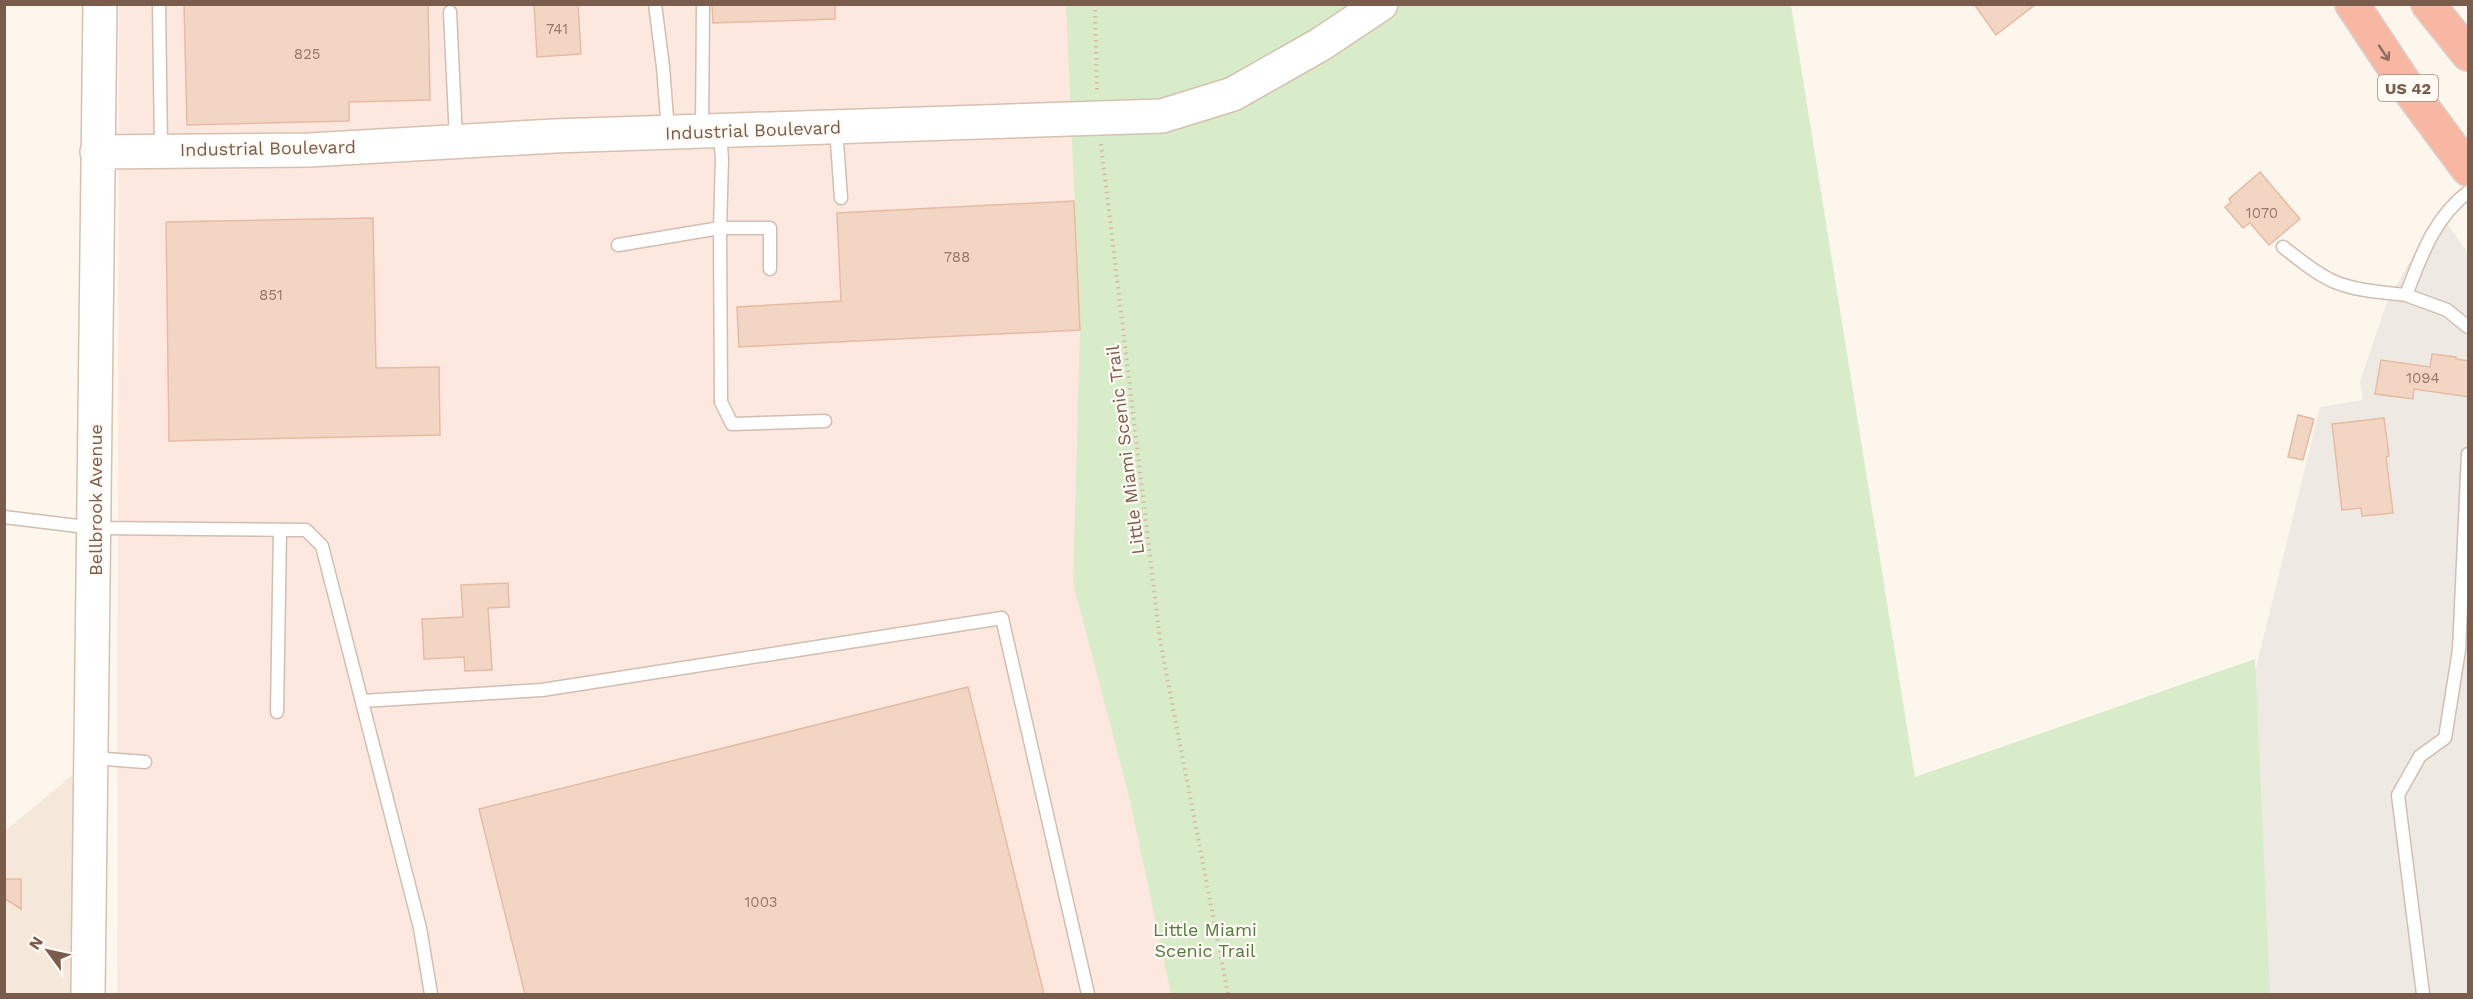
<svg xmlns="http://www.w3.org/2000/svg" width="2473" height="999" viewBox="0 0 2473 999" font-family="'Work Sans',sans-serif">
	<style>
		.residential { fill: #f5e8da }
		.commercial { fill: #fde8e0 }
		.industrial { fill: #efe9e4 }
		.green { fill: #d8ecc9 }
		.building { fill: #f3d5c3; stroke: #e6bba3; stroke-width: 1.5 }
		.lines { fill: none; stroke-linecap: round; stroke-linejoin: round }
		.lane-casing { stroke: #d1beb0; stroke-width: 15 }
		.secondary-casing { stroke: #d6c0b0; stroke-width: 36 }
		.highway-casing { stroke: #dad1cd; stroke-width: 36 }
		.path { stroke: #d9b8a5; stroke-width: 4; stroke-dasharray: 1.5 4.5; stroke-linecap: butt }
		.lane { stroke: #fff; stroke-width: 12 }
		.secondary { stroke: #fff; stroke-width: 33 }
		.highway { stroke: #f7b7a3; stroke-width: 33 }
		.oneway { stroke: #936e5e }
		.labels { text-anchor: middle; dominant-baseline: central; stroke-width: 4.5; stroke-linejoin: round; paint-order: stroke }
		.number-label { font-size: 15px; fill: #987a6a }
		.shield { fill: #fffaf3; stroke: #a28b7f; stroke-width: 1.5 }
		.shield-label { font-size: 16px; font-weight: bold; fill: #7a5c4d }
		.street-label { font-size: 18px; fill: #7a5c4d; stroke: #fffaf3 }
		.park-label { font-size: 18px; fill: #537a41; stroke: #fffaf3 }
	</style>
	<rect width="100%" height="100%" fill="#fdf6ec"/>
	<path class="residential" d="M93,758l-5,236h-83v-163z"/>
	<path class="commercial" d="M119,5h950l5,196 107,793h-1064z"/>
	<path class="industrial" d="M2438,211l30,42v741h-253l-11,-115 116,-472 43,-7 -3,-19 27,-79z"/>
	<path class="green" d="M1066,5h725l124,772 340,-118 15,335h-1099l-42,-198 -56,-213 7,-253z"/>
	<path class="building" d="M184,4h244l2,96 -81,2v19l-162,4z
		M534,4h44l3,50 -44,3z
		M712,4h123v15l-122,4z
		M1974,4h62l-40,31z
		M2260,172l40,47 -31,26 -19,-22 -7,5 -18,-21 6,-5 -2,-3z
		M1074,201l6,129 -341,17 -2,-40 104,-6 -4,-88z
		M373,218l3,150 63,-1 1,68 -271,6 -3,-219z
		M2432,354l24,3v2l13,2v36l-55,-8 -1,10 -38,-5 6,-34 49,7z
		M2298,415l16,4 -11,41 -15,-3z
		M2384,418l5,38 -3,1 7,56 -31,3 -1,-8 -19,2 -10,-86z
		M508,583l1,24 -21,1 4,62 -27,1 -1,-14 -40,2 -2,-40 41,-2 -2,-32z
		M968,687l76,307h-519l-46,-185z
		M4,879h17v30l-17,-11z"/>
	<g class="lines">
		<g class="lane-casing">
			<path id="lane" d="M159,4l2,145
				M655,4l8,63 5,64
				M450,12l6,128
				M836,128l5,70
				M702,130l1,-126
				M618,245l102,-17 2,-69 -2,-26
				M2283,247c16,12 33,27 52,35 22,9 47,10 71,13 15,-39 28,-77 62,-103
				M770,269v-41h-50l1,174 11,22 93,-3
				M2406,295l41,15 21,17
				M4,517l90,11 212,2 16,16 98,382 11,66
				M362,701l180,-11 460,-72 86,376
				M277,712l3,-182
				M93,758l52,4
				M2423,994l-25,-199 22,-39 25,-18 14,-88 9,-196"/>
		</g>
		<g class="secondary-casing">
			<path id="secondary" d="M97,152l212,-2 245,-14 608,-20 71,-22 88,-50 60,-40
				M88,994l12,-990"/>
		</g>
		<g class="highway-casing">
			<path id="highway" d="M2352,4l53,80 63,85
				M2428,4l40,50"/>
		</g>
		<path class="path" d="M1095,4l2,88
			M1101,144l59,496 68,354"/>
		<use href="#lane" class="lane"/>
		<use href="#secondary" class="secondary"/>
		<use href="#highway" class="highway"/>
	</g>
	<defs><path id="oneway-shaft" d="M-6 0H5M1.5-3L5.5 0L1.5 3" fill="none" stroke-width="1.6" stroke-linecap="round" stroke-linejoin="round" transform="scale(1.5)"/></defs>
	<use class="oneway" href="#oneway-shaft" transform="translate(2384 53) rotate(56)"/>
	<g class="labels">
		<g class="number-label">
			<text x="557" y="29">741</text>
			<text x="307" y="54">825</text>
			<text x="2262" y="213">1070</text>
			<text x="957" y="257">788</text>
			<text x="271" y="295">851</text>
			<text x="2423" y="378">1094</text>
			<text x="761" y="902">1003</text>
		</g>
		<rect class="shield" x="2378" y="75" width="60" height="26" rx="4.5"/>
		<g class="shield-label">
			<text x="2408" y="88">US 42</text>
		</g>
		<g class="street-label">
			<text transform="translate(753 130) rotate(-2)">Industrial Boulevard</text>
			<text transform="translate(268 148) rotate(-1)">Industrial Boulevard</text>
			<text transform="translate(1125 450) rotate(-97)">Little Miami Scenic Trail</text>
			<text transform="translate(95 500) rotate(-90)">Bellbrook Avenue</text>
		</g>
		<g class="park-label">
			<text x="1205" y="929">Little Miami<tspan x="1205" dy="21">Scenic Trail</tspan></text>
		</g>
	</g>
	<rect width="2473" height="999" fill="none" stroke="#7a5c4d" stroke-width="12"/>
	<g transform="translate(48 951) rotate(303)" stroke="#fffaf3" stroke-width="4.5" paint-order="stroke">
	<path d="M0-4.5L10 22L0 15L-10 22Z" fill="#7a5c4d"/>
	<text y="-9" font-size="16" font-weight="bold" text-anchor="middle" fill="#7a5c4d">N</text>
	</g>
</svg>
